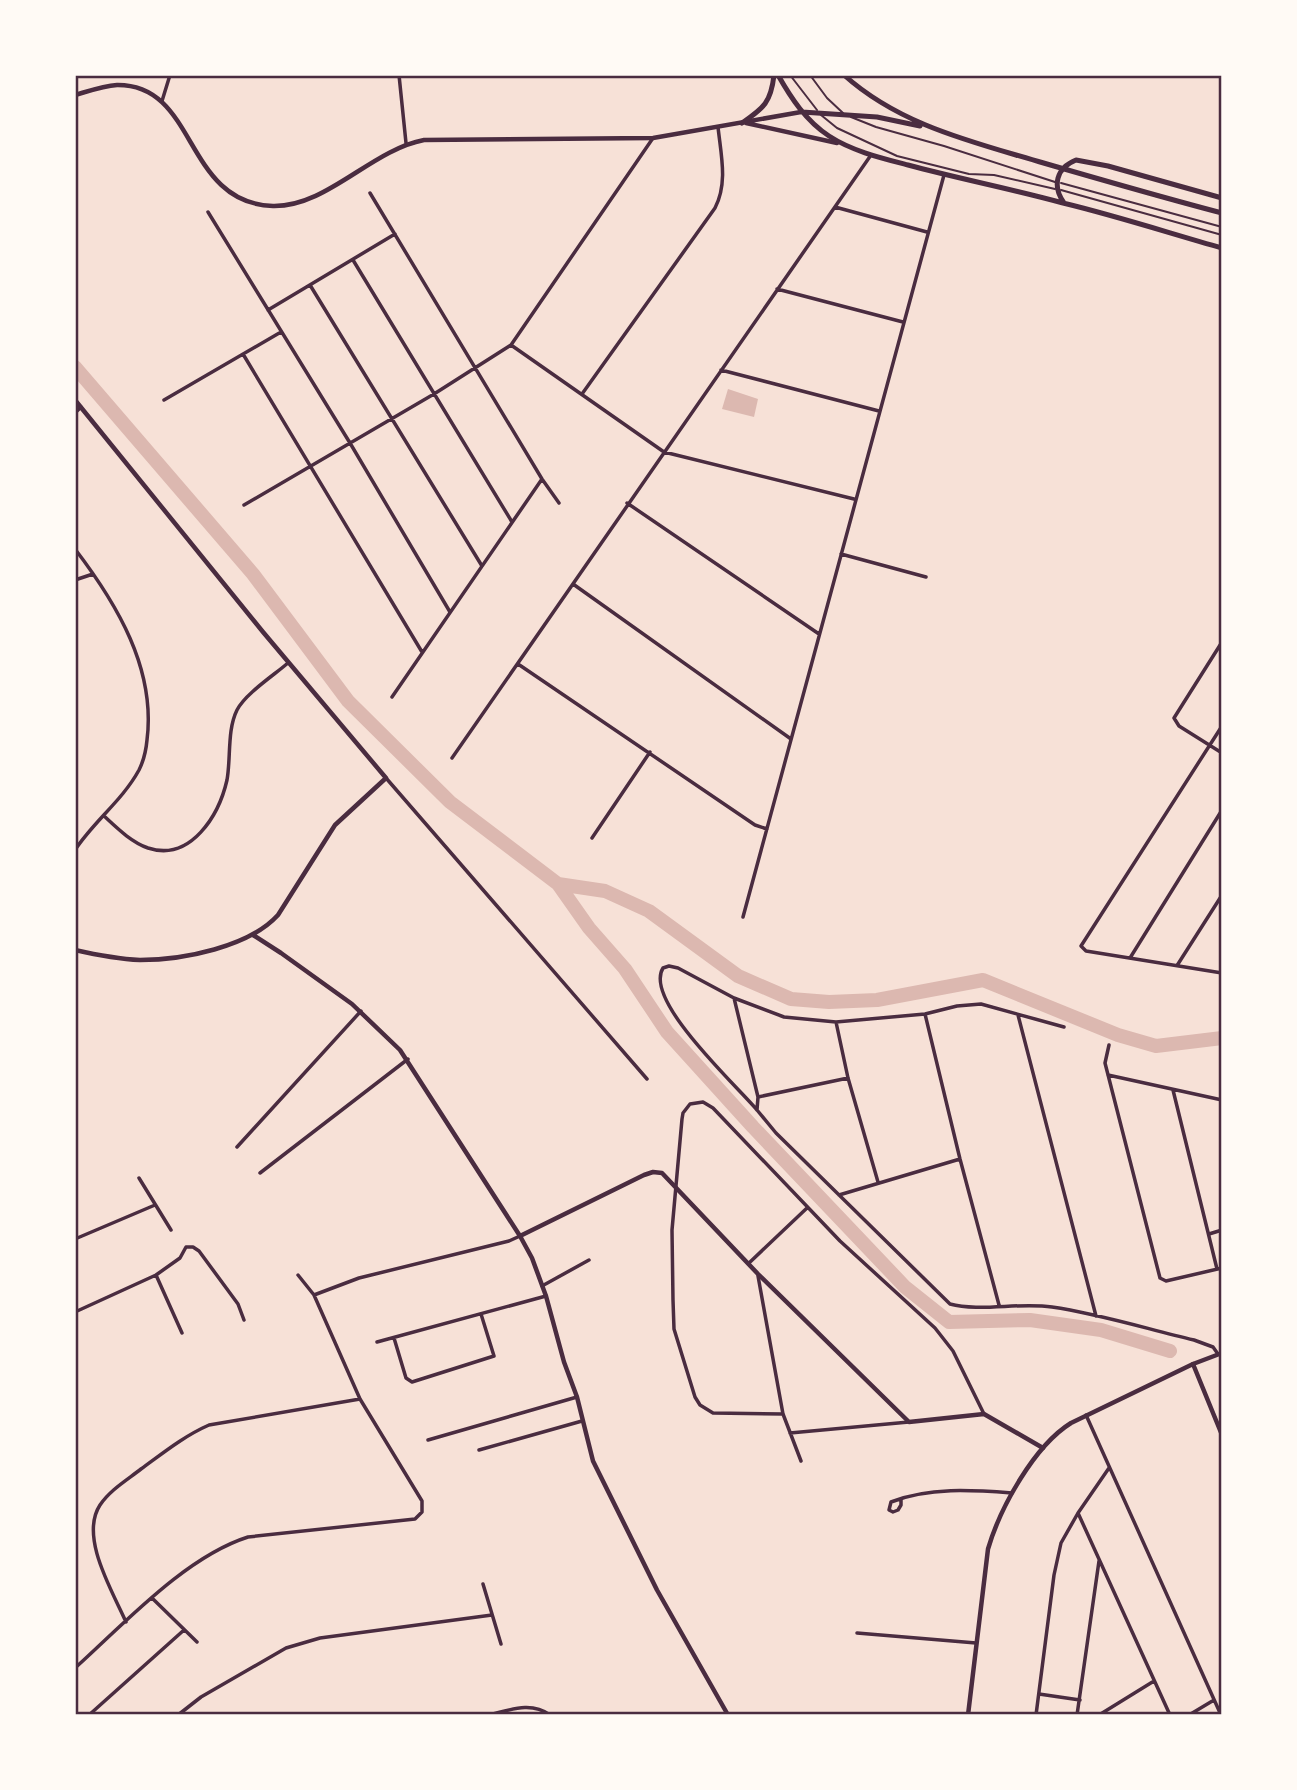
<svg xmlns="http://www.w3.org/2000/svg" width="1297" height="1790" viewBox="0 0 1297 1790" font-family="Lato,sans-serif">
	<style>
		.water { fill: #dcb8b0 }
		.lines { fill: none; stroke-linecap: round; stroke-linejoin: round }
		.river { stroke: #dcb8b0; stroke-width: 14 }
		.service { stroke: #4a2c40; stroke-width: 2 }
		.minor { stroke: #4a2c40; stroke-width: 3.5 }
		.tertiary { stroke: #4a2c40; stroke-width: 4.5 }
		.secondary { stroke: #4a2c40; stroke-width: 4.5 }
		.primary { stroke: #4a2c40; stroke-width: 5 }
		.neatline { fill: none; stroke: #4a2c40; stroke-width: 2.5 }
	</style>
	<rect width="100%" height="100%" fill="#f7e1d7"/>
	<path class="water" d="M728,389l30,10 -4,18 -32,-8z"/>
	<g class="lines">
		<path class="river" d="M75,367l178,207 95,127 102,101 108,82 47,7 44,20 89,65 53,23 38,3 48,-2 106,-20 135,55 38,11 66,-8
			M558,884l31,44 36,41 42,63 86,95 152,160 44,35 81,-2 71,10 69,21"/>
		<path class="service" d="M790,75l27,35
			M810,75l17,23 16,15
			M821,115l16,13 60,28 72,18 25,1 61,14
			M851,117l25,10 68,19 111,36
			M1061,183l161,44
			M1061,190l161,45"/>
		<path class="minor" d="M399,75l7,68
			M162,101l8,-26
			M370,193l172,286 17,24
			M835,207l92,25
			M208,212l142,231 100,169
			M353,260l159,262
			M310,285l172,281
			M777,289l126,33
			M268,310l127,-76
			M511,345l153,107 190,47
			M243,354l179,298
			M721,370l158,41
			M582,394l133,-186c13,-25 6,-53 3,-81
			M164,400l117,-68
			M75,413l6,-6
			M627,503l192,131
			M244,505l190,-111 77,-49 142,-207
			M75,549c42,55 81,120 72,191 -1,11 -3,20 -8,30 -17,31 -45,51 -64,80
			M841,554l85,23
			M75,580l18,-6
			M573,584l218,155
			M1222,642l-48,76 5,8 43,27
			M518,664l237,161 12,4
			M392,697l150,-218
			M1222,726l-141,220 5,5 136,22
			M452,758l419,-603
			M386,778l261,301
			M104,816c13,12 27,26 44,32 43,14 71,-33 79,-68 4,-22 0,-50 10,-70 8,-16 37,-35 51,-47
			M592,838l58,-86
			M743,917l201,-742
			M1130,958l92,-148
			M1178,964l44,-69
			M734,998l24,99 90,-19
			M925,1014l35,145 39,146
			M1018,1015l78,301
			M836,1022l12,56 30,104
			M1109,1045l-4,18 55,215 6,3 56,-13
			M1108,1075l114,25
			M1173,1090l44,179
			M758,1097l-1,13 19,23 174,171c29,8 70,-2 102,3 48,7 95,22 142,33l19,7 5,7
			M757,1110c-21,-25 -114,-110 -94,-142l6,-2 9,2 56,30 50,19 52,5 89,-8 32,-8 24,-2 83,23
			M237,1147l124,-136
			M260,1173l148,-114
			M139,1178l32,52
			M839,1195l121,-36
			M1209,1234l13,-4
			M75,1239l80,-34
			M749,1263l58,-55
			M156,1275l26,58
			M758,1276l25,138 18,47
			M542,1286l47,-26
			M314,1295l45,-17 150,-37 11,-5
			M75,1312l81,-37 24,-17 6,-11h7l6,4 39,53 6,16
			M394,1338l12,40 6,4 82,-26 -13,-42
			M377,1342l169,-46
			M783,1414l-70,-1 -13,-8 -5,-8 -21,-68 -1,-29 -1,-70 10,-111 1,-6 7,-9 13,-2 10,6 127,133 95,87 18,23 31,63
			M1086,1415l135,300
			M790,1433l119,-11
			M428,1440l149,-43
			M479,1450l103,-29
			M901,1499v6l-3,5 -5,2 -4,-2 2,-8c38,-15 81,-12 121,-9
			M1078,1513l92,202
			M483,1584l18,60
			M152,1598l45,44
			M126,1622c-13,-30 -47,-85 -26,-117 10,-15 27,-25 41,-36 22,-16 43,-33 68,-44l151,-26
			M857,1633l119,10
			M75,1668c49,-44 110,-111 173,-131l167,-18 7,-7v-11l-62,-102 -46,-104 -16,-20
			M1039,1694l41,6
			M89,1715l95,-85
			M178,1715l23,-18 85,-49 34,-10 172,-23
			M489,1715c21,-5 42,-14 61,0
			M1036,1715l18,-140 7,-32 17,-30 31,-45
			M1077,1715l22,-154
			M1099,1715l55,-34
			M1189,1715l25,-15"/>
		<path class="tertiary" d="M75,400l188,232 123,146 -51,47 -57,90c-29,32 -95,45 -138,45 -22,-1 -43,-5 -65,-10
			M253,935l28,18 71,51 48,46 120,186 12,22 14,38 18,66 13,35 16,64 64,129 71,125
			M520,1236l124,-61 9,-3 9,1 96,101 151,148 75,-8 59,34
			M1193,1364l29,71"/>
		<path class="secondary" d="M75,95c14,-4 28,-9 42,-10 81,-1 66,118 156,121 54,1 98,-56 151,-66l229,-2 148,-26
			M746,123l91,20
			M968,1715l20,-166c12,-41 46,-103 83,-126l122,-59 29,-11"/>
		<path class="primary" d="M778,75c13,23 28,46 51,61 23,15 52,22 79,29 52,14 104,24 155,38 54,13 106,30 159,45
			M844,75c49,44 110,62 172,80 69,20 137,40 206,58
			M802,112l75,5 43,9
			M742,123c22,-15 29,-21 32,-48
			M1064,203c-12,-17 -8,-35 12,-43l32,6 114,32"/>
	</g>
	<rect width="1297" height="1790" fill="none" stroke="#fffaf5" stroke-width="154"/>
	<rect x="77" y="77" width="1143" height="1636" class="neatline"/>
</svg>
